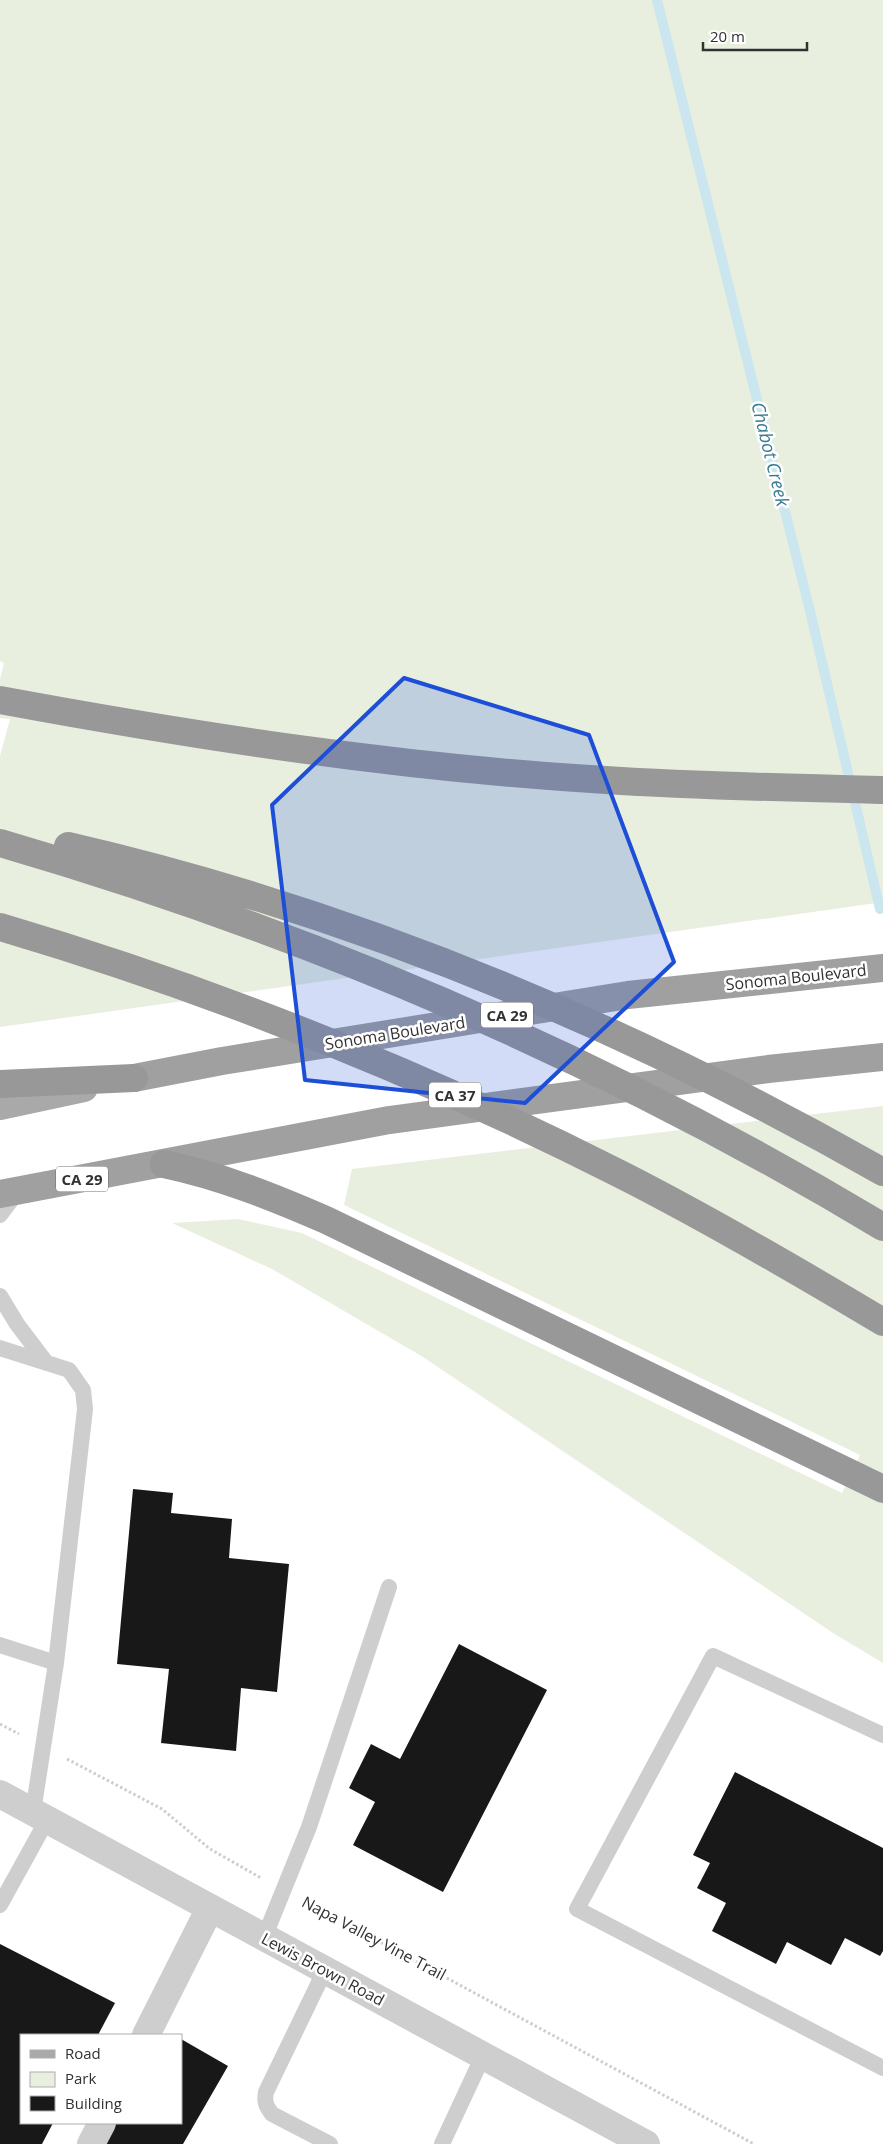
<svg xmlns="http://www.w3.org/2000/svg" width="883" height="2144" viewBox="0 0 883 2144" font-family="'Open Sans',sans-serif">
	<style>
		.green { fill: #e9efdf }
		.lines { fill: none; stroke-linecap: round; stroke-linejoin: round }
		.stream { stroke: #cbe6ef; stroke-width: 10 }
		.building { fill: #181818 }
		.path { stroke: #cecece; stroke-width: 3; stroke-dasharray: 2.5 2.5; stroke-linecap: butt }
		.service { stroke: #cecece; stroke-width: 16 }
		.minor { stroke: #cecece; stroke-width: 28 }
		.tertiary { stroke: #cecece; stroke-width: 28 }
		.primary { stroke: #a9a9a9; stroke-width: 28 }
		.trunk { stroke: #a0a0a0; stroke-width: 28 }
		.motorway { stroke: #989898; stroke-width: 28 }
		.motorway-bridge { stroke: #989898; stroke-width: 28 }
		.marked { fill: #1d4ed8; fill-opacity: 0.2; stroke: #1d4ed8; stroke-width: 4; stroke-linejoin: round }
		.labels { text-anchor: middle; dominant-baseline: central; stroke-width: 5; stroke-linejoin: round; paint-order: stroke }
		.shield { fill: #fff; stroke: #6f6f6f; stroke-width: 1 }
		.shield-label { font-size: 15px; font-weight: bold; fill: #313131 }
		.street-label { font-size: 16px; fill: #313131; stroke: #fff }
		.water-label { font-size: 18px; font-style: italic; fill: #377b93; stroke: #fff }
	</style>
	<rect width="100%" height="100%" fill="#fff"/>
	<path class="green" d="M0,0h883v902l-883,125v-271l10,-37 -10,-1v-39l4,-16 -4,-2z
		M883,1106v557l-50,-30 -410,-276 -151,-88 -100,-46 66,-4 64,14 540,260 18,-38 -516,-250 8,-36z"/>
	<g class="lines">
		<path class="stream" d="M657,0l153,611 70,298"/>
	</g>
	<path class="building" d="M133,1489l40,4 -2,20 61,6 -3,39 60,6 -12,128 -36,-4 -5,63 -75,-8 8,-74 -52,-5z
		M459,1644l88,46 -104,202 -90,-47 22,-43 -26,-14 22,-44 29,15z
		M735,1772l148,76v103l-3,5 -35,-18 -14,27 -44,-23 -11,22 -64,-33 14,-28 -29,-15 13,-25 -17,-8z
		M0,1944l115,59 -17,32h-77v88h32l-11,21h-42z
		M181,2039l47,27 -45,78h-79l12,-21h65z"/>
	<g class="lines">
		<path class="path" d="M0,1724l19,10
			M67,1759l95,50 48,40 51,29
			M306,1902l448,242"/>
		<path class="service" d="M0,1215l18,-24
			M0,1296l17,28 28,37
			M0,1348l69,22 14,20 2,19 -29,254 -23,149
			M0,1645l56,18
			M883,1735l-170,-79 -136,253 306,159
			M0,1905l47,-85
			M264,1938l45,-111 80,-240
			M325,1970l-59,122c-2,10 0,14 6,22l58,30
			M442,2144l41,-88"/>
		<path class="minor" d="M146,2035l64,-127
			M91,2144l11,-21"/>
		<path class="tertiary" d="M0,1794l646,350"/>
		<path class="primary" d="M0,1106l84,-18"/>
		<path class="trunk" d="M134,1078l88,-17 406,-66 255,-27
			M0,1194l389,-74 379,-51 115,-12"/>
		<path class="motorway" d="M0,700c200,37 403,68 606,80 92,6 185,8 277,10
			M0,1084l134,-6
			M164,1164c57,12 109,33 162,56l557,269"/>
		<path class="motorway-bridge" d="M0,843c309,90 607,218 883,384
			M68,846c286,66 560,181 815,326
			M0,927c213,63 421,146 620,247 89,45 176,96 263,148"/>
	</g>
	<path class="marked" d="M404,678l185,57 85,227 -149,141 -220,-23 -33,-275z"/>
	<g class="labels">
		<g class="shield">
			<rect x="481" y="1002.5" width="52" height="25" rx="4"/>
			<rect x="429" y="1082.5" width="52" height="25" rx="4"/>
			<rect x="56" y="1166.5" width="52" height="25" rx="4"/>
		</g>
		<g class="shield-label">
			<text x="507" y="1015">CA 29</text>
			<text x="455" y="1095">CA 37</text>
			<text x="82" y="1179">CA 29</text>
		</g>
		<g class="street-label">
			<text transform="translate(796 977) rotate(-6)">Sonoma Boulevard</text>
			<text transform="translate(395 1033) rotate(-9)">Sonoma Boulevard</text>
			<text transform="translate(374 1938) rotate(28)">Napa Valley Vine Trail</text>
			<text transform="translate(323 1969) rotate(28)">Lewis Brown Road</text>
		</g>
		<g class="water-label">
			<text transform="translate(771 454) rotate(76)">Chabot Creek</text>
		</g>
	</g>
	<rect x="20" y="2034" width="162" height="90" fill="#ffffff" stroke="#adadad"/>
	<rect x="30" y="2050" width="25" height="8" fill="#a9a9a9" stroke="#adadad"/>
	<text x="65" y="2059" font-size="15" fill="#313131">Road</text>
	<rect x="30" y="2072" width="25" height="15" fill="#e9efdf" stroke="#adadad"/>
	<text x="65" y="2084" font-size="15" fill="#313131">Park</text>
	<rect x="30" y="2096" width="25" height="15" fill="#181818" stroke="#adadad"/>
	<text x="65" y="2109" font-size="15" fill="#313131">Building</text>
	<path d="M703 42v8h104v-8" fill="none" stroke="#313131" stroke-width="2.5"/>
	<text x="710" y="42" font-size="15" fill="#313131" stroke="#ffffff" stroke-width="4" paint-order="stroke">20 m</text>
</svg>
